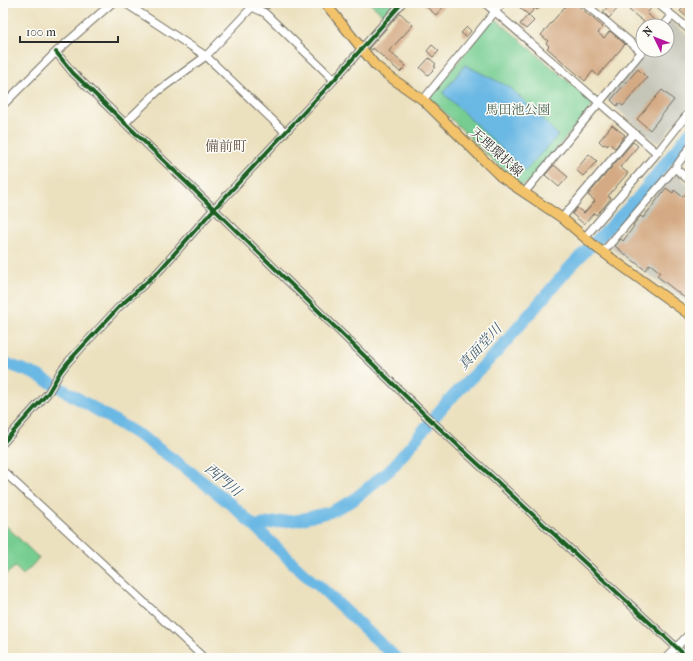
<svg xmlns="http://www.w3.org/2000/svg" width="693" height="661" viewBox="0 0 693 661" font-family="'IM FELL French Canon','Noto Serif JP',serif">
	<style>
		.industrial { fill: #c5c5b8 }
		.green { fill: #76cd91; stroke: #507c5e }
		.water { fill: #6ab8e4; stroke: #4a7288 }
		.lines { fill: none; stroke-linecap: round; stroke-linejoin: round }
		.river { stroke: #6ab8e4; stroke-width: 12 }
		.building { fill: #d4aa84 }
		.minor-casing { stroke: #6f6b5f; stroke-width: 9 }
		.major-casing { stroke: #6f6b5f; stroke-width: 11 }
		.minor { stroke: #fff; stroke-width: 7 }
		.major { stroke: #f2c36a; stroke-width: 9 }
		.cycleway-casing { stroke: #fdfcf7; stroke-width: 6 }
		.cycleway { stroke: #1b5e20; stroke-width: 4 }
		.labels { text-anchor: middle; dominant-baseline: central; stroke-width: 3; stroke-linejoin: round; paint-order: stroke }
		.park-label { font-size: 13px; fill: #425c4a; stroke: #fdfcf7 }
		.street-label { font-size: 13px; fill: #2b2b2b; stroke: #fdfcf7 }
		.neighbourhood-label { font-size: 14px; fill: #66574a; stroke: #fdfcf7 }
		.water-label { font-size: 14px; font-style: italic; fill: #415c6c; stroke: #fdfcf7 }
	</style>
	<rect width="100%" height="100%" fill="#fdfcf7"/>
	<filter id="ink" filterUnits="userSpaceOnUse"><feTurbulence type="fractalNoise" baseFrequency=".025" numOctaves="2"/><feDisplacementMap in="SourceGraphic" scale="8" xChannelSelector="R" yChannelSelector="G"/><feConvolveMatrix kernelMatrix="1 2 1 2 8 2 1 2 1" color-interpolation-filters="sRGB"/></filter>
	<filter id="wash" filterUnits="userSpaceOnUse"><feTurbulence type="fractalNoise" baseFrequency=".012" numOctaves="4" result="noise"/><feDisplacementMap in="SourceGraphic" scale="16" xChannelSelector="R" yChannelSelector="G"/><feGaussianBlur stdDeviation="0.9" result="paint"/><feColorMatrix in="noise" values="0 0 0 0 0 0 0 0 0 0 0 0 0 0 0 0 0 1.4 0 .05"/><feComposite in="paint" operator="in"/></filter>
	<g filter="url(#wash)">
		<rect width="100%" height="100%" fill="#ece1bf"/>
		<path class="industrial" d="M672,22l18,15v67l-30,38h-5l-50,-44 41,-48h21v-24l2,-3z
			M676,173l14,13v118l-79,-56 1,-4 60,-70z"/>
		<path class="green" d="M370,3h24l-11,12z
			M497,20l96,83v2l-66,79 -2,-1 -3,3 -20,-17 -71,-70v-4l59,-73z
			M3,523l36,35 -16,17 -8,-8 -10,8 -2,-2z"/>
		<path class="water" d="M465,65l46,23 47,47 -33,36 -82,-78z"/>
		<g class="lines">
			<path class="river" d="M3,362l34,13 25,14 83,50 43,31 45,36 81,77h2l80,75
				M255,526l23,-4 20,-2 32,-8 22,-11 39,-32 56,-67 50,-50 73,-85 66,-67 54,-68"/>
		</g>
		<g id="blocks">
			<path class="building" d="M255,3h20l-7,6z
				M422,3h18l4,3 -8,9z
				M524,3h20l-7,7 -2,-2 -6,7 -9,-7z
				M568,3h7l28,24 -5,6 6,5 6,-7 15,13 -27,32 -5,-5 -8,10 -38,-33 2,-2 -3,-3 2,-2 -7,-6z
				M611,3h6l3,3 -11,12 -6,-6z
				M636,3h13l4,3 -6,7 11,11v2h-17l3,-4 -15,-12z
				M688,3h2v17l-10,-9z
				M400,13l13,12 -24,26 17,15 -6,6 -27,-24 -1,2 -3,-2z
				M528,15l6,6 -8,8 -6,-5z
				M467,27l4,4 -5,6 -5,-4z
				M432,45l7,6 -6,6 -6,-6z
				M429,58l7,6 -2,2 2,1 -8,8 -8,-7z
				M638,69l9,9 -24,28 -4,-3 -2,3 -6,-6z
				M662,90l12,10 -24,30 -13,-11z
				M612,125l13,10 -10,13 -6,-5 -2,3 -2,-2 -2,1 -4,-4z
				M633,142l5,4 -18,21 8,6 -20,23 3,2 -9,11 -6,6 -2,-2 -10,11 -12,-10 5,-6 7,5 11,-12 -7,-6z
				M589,154l8,7 -14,15 -7,-6z
				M554,165l14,12 -9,10 -14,-12z
				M666,188l7,5 1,-3 9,7 7,-9v114l-33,-26 3,-4 -10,-8 -5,6 -30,-24 6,-7 2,2 11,-15 -1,-1 6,-7 2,-2 2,2z"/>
		</g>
	</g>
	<g filter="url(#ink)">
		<use href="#blocks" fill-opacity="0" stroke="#6f6b5f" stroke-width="1"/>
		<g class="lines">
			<g class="minor-casing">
				<path id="minor" d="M125,3l81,53 79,76
					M485,3l172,150
					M584,3l58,49
					M657,3l33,27
					M663,26l9,-10
					M56,52l17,21 141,136 209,204 265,245
					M423,100l79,-97
					M3,105l53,-53 56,-49
					M125,123l33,-32 48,-35 46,-49 13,6 69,67
					M675,168l15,13
					M524,193l119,-143
					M562,218l72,-85
					M585,237l72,-84 33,-42
					M603,252l72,-84 15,-21
					M3,443l45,-50 13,-22 7,-9 51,-55 40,-36 55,-62 120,-129 68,-77
					M3,471l201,187
					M666,658l24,-25"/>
			</g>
			<g class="major-casing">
				<path id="major" d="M325,3l50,62 15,12 33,23 78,77 61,41 35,30 93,67"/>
			</g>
			<use href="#minor" class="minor"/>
			<use href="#major" class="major"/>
			<g class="cycleway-casing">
				<path id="cycleway" d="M56,52l17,21 141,136 209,204 265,245
					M3,443l45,-50 13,-22 7,-9 51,-55 40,-36 55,-62 120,-129 68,-77"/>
			</g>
			<use href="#cycleway" class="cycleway"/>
		</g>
	</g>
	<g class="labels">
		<g class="park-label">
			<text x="518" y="109">馬田池公園</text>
		</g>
		<g class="street-label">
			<text transform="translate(497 152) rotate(42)">天理環状線</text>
		</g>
		<g class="neighbourhood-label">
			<text x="226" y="146">備前町</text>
		</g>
		<g class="water-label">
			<text transform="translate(480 347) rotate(-47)">真面堂川</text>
			<text transform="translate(223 480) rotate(40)">西門川</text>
		</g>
	</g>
	<rect width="693" height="661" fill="none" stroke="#fdfcf7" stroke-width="16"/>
	<g transform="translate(655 38) rotate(313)"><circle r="19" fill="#fdfcf7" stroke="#a9a8a5"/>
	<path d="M0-3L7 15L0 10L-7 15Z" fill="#b5179e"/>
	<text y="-6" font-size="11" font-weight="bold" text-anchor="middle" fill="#2b2b2b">N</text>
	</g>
	<path d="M20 36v6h98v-6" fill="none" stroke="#2b2b2b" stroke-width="2"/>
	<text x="26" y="36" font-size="12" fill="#2b2b2b" stroke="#fdfcf7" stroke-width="3" paint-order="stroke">100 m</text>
</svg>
